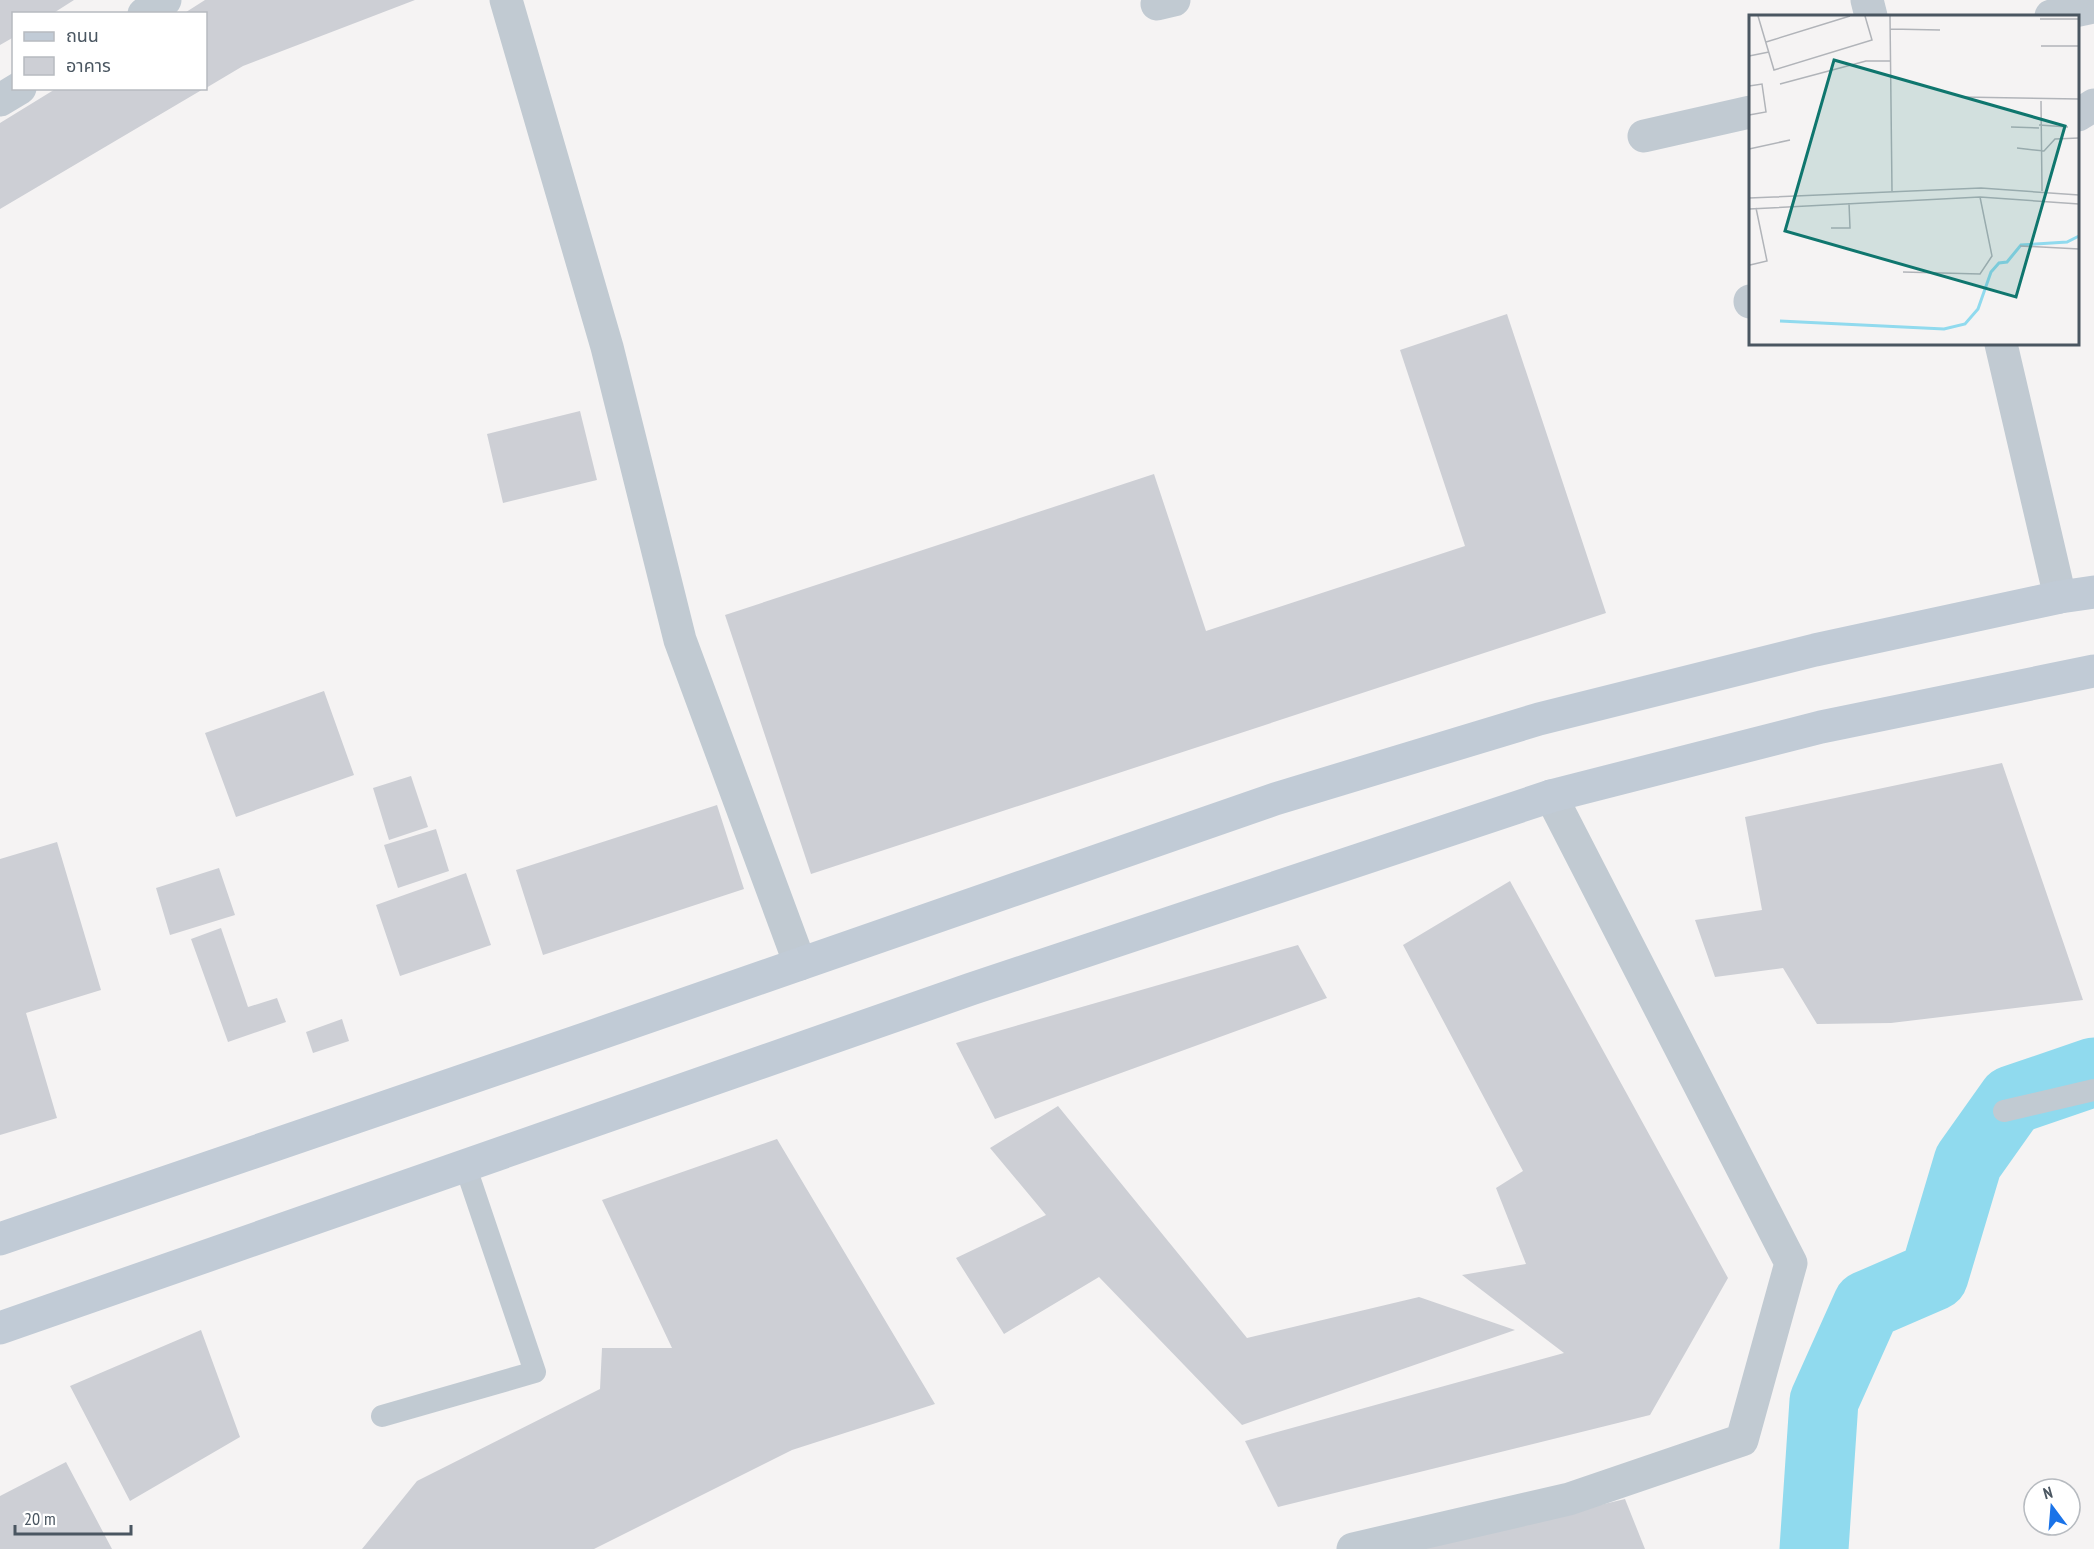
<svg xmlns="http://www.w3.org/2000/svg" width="2094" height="1549" viewBox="0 0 2094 1549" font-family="'PT Sans Narrow','Noto Sans Thai',sans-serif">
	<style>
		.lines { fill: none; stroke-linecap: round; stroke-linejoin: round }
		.river { stroke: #90daee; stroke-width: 69 }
		.building { fill: #cdcfd5 }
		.service { stroke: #c1cad2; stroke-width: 22 }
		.minor { stroke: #c1cad2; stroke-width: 33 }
		.secondary { stroke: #c1cbd6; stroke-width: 33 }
		.inset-river { fill: none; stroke: #90daee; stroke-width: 3 }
		.inset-road { fill: none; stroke: #b1b4b9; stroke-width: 1.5 }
		.view { fill: #0f766e; fill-opacity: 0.15; stroke: #0f766e; stroke-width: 3 }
		.inset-edge { fill: none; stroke: #4a5661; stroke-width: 3 }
	</style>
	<rect width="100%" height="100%" fill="#f5f3f3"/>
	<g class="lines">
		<path class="river" d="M1814,1549l10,-148 43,-96 67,-29 34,-114 44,-62 82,-28"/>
	</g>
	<path class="building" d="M0,0h74l-22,14h-38v23l-14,8z
		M205,0h210l-172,66 -37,22v-74h-23z
		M57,88h148l-205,121v-86z
		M1507,314l99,299 -795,261 -86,-259 429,-141 52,157 259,-85 -65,-196z
		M580,411l17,69 -94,23 -16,-69z
		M324,691l30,84 -118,42 -31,-84z
		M2002,763l81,237 -192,23 -74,1 -34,-56 -68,9 -20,-57 67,-10 -17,-93z
		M411,776l17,51 -39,13 -16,-52z
		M717,805l27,84 -201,66 -27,-85z
		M436,829l13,42 -51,17 -14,-43z
		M57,842l44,148 -75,23 31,105 -57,17v-276z
		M219,868l16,47 -65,20 -14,-47z
		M466,873l25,72 -91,31 -24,-71z
		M1510,881l218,397 -78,137 -372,92 -33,-66 319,-88 -102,-78 64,-11 -30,-76 27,-17 -120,-226z
		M221,928l27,79 29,-9 9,24 -58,20 -37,-103z
		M1298,945l29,53 -332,121 -39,-76z
		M342,1019l7,22 -36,12 -7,-21z
		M1058,1106l189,232 172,-41 96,33 -273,95 -143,-148 -95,57 -48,-76 90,-43 -56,-67z
		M777,1139l158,265 -143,46 -198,99h-232l55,-68 183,-92 2,-41h70l-70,-148z
		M201,1330l39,107 -110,64 -60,-115z
		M66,1462l46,87h-112v-53z
		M1625,1499l20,50h-225v-1z"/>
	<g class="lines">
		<path class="service" d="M2004,1111l90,-21
			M382,1416l153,-44 -70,-207"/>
		<path class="minor" d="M506,0l101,347 73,293 120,324
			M1867,0l4,16
			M1157,4l17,-4
			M144,14l21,-14
			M2051,16l43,-9
			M0,100l20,-12
			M2078,115l16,-10
			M1644,136l106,-24
			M1750,302v-1
			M2001,344l59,253
			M1353,1549l216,-50 173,-59 49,-177 -240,-467"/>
		<path class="secondary" d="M0,1239l590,-202 685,-238 264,-80 276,-69 245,-53 34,-5
			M0,1328l971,-339 580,-193 270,-69 273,-56"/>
	</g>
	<g transform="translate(1749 15)">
		<rect width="330" height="330" fill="#f5f3f3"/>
		<path class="inset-river" d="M31,306l164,8 21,-5 13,-15 13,-37 8,-9 8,-1 14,-17 46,-3 12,-6"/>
		<path class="inset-road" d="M9,1l16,54 98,-30 -7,-24M141,1l2,175M291,4h39M141,14l50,1M17,27l84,-26M292,31h38M0,41l20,-4M31,69l86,-23h24M0,71l13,-2 4,28 -17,3M212,82l118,2M292,86l1,90M290,110l29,2M262,112l28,1M268,133l27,3 11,-12 24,-1M0,134l41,-9M0,183l232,-10 98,7M0,194l231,-12 99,7M82,213h19l-1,-25M271,231l59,3M1,250l17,-4 -11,-53M154,257l77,2 12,-18 -12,-59"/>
		<path class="view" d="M85,45l231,66 -49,171 -231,-66z"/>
		<rect width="330" height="330" class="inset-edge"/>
	</g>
	<rect x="12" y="12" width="195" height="78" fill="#ffffff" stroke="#b7bbc0" stroke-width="1.5"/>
	<rect x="24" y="32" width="30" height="9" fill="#c1cbd6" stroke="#b7bbc0" stroke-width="1.5"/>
	<text x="66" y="42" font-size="18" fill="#4a5661">ถนน</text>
	<rect x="24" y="57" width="30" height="18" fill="#cdcfd5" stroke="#b7bbc0" stroke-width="1.5"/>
	<text x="66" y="72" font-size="18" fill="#4a5661">อาคาร</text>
	<g transform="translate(2052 1507) rotate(344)"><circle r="28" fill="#ffffff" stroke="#b7bbc0" stroke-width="1.5"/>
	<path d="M0-4.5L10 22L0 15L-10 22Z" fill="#1a73e8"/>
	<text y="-9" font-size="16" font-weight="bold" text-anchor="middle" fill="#4a5661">N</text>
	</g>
	<path d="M15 1525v9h116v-9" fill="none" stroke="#4a5661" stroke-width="3"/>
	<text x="24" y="1525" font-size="18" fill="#4a5661" stroke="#ffffff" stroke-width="4.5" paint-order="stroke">20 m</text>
</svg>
